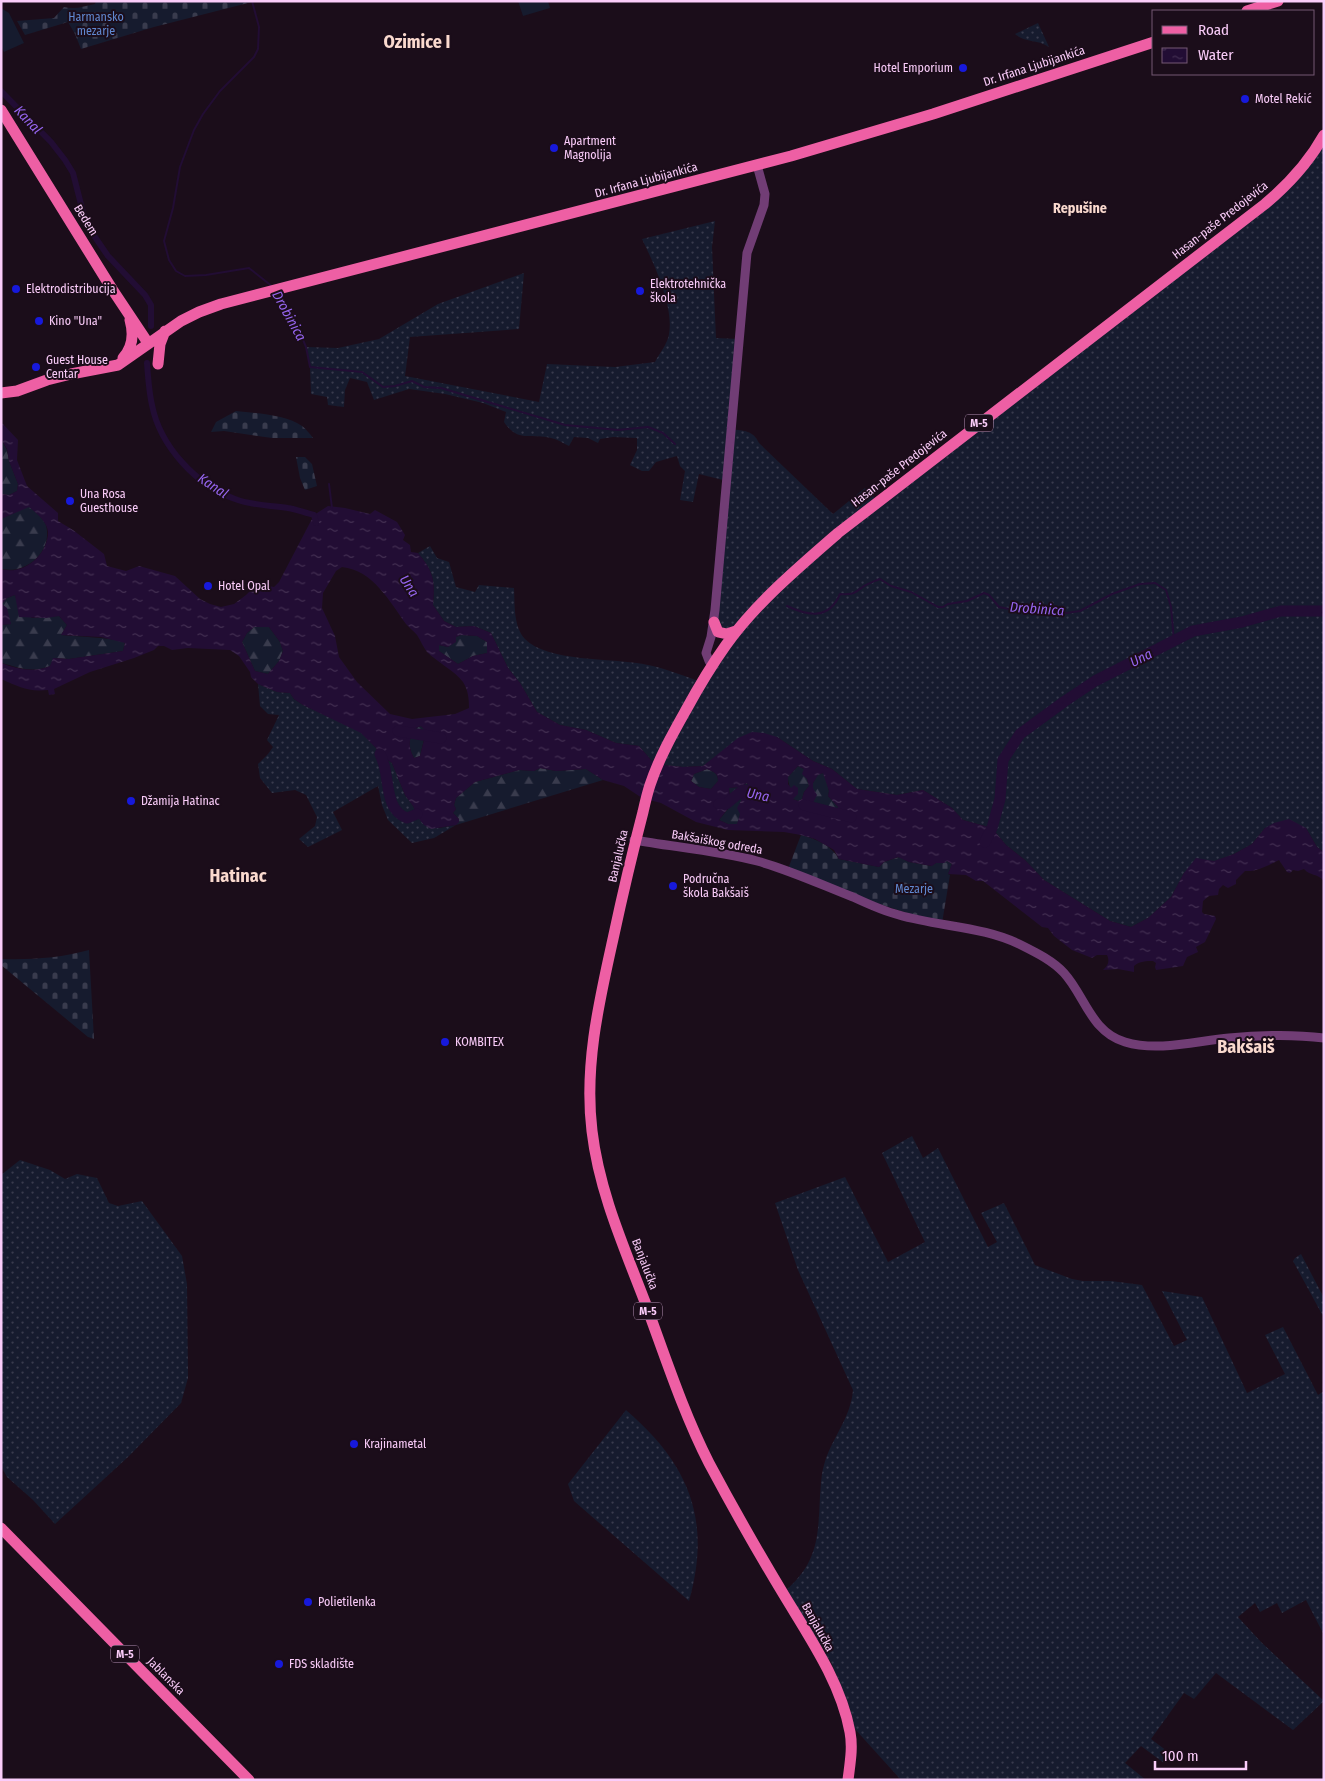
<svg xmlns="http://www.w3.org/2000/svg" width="1325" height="1781" viewBox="0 0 1325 1781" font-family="'Fira Sans Condensed',sans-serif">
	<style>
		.grass { fill: url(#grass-dots) }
		.forest { fill: url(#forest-firs) }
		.cemetery { fill: url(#cemetery-stones) }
		.park { fill: #161b2e }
		.water { fill: url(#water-ripples); fill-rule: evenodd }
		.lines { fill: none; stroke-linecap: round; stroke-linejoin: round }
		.stream { stroke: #220d34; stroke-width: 2 }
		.canal { stroke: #220d34; stroke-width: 6 }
		.river { stroke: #220d34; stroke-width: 11 }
		.minor { stroke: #713d75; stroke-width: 9 }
		.major { stroke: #ee5fa4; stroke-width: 11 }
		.poi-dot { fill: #1719db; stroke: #1b0d1a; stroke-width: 2 }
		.labels { text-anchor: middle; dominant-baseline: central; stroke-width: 4; stroke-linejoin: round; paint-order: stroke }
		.shield { fill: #1b0d1a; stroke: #b793b6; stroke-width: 1 }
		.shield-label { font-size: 11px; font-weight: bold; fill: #faccf9 }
		.park-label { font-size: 12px; fill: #6189d1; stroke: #1b0d1a }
		.street-label { font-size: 12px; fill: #faccf9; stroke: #1b0d1a }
		.poi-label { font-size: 12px; fill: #faccf9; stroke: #1b0d1a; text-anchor: start }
		.water-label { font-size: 14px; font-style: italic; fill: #9665ef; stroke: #1b0d1a }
		.neighbourhood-label { font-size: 14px; font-weight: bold; fill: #fad9ce; stroke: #1b0d1a }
		.district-label { font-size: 18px; font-weight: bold; fill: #fad9ce; stroke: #1b0d1a }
	</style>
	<defs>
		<pattern id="grass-dots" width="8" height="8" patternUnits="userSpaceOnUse" patternTransform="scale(1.25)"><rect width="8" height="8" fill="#161b2e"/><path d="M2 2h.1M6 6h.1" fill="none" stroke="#393b4d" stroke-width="1.8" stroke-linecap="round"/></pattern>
		<pattern id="forest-firs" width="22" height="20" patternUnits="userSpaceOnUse" patternTransform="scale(1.25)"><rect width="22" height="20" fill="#161b2e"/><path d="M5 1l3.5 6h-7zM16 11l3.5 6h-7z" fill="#393b4d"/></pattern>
		<pattern id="cemetery-stones" width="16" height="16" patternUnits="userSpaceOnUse" patternTransform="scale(1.25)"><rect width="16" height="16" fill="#161b2e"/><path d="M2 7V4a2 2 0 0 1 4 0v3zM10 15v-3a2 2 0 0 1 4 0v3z" fill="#393b4d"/></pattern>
		<pattern id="water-ripples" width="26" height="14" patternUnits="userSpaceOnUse" patternTransform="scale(1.25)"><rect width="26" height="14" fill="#220d34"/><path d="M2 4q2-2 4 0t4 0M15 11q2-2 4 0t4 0" fill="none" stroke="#432f52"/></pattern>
	</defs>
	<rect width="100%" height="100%" fill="#1b0d1a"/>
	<path class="grass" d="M1038,23l11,24c-13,-8 -24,-4 -34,-13z
		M1324,135v717l-7,-5 -11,-19h-41l-13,16 -18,10 -50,19 -13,24 -23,21 -17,9 -21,-6 -66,-41 -19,-20 -19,-15 -14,-17 -29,-8 -11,-12 -29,-18 -26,5 -40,-6 -25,-20 -19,-8 -36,-24 -62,20 -12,9 -20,1 -19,-2 -13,-5 -12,-14 -23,-3 -30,-13 -26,-5 -23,-13 -17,-29 -12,-15 -17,-35 -17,-7 -18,1 -12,-6 -11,-16c2,-24 1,-33 -15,-52l12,-7 7,12 12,4 7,25 19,5 4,-7 35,3c1,16 -1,38 11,51 22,23 87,19 118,25 20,3 40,12 59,18l16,-25 8,-27 -12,-8 13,-141 -28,-7 -6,28 -13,-2 5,-29 -5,-5 -3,-10 -21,6 -7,9h-7l-12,-6 7,-15v-12l-24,-1 -13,2 -2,4 -10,-5 -14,-1 -5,9c-6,-3 -12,-7 -18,-8 -21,-5 -33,5 -47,-16l2,-10 -23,-9 -38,-9 -36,-5 -35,11 -7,-18 -17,-4 -5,12 -1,17 -16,-2 -1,-8 -16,-3 -1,-27 -4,-20 32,1 41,-9 59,-35 86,-31 -5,56 -109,8 -5,39 134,26 8,-38 68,3 40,-5c4,-8 13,-19 14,-28 5,-28 -15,-70 -27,-95l73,-18 -3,26 4,91 23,1 -8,90c13,2 22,1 28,14l74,71 32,-26 13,13 387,-297z
		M258,684l19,8 13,1 4,6 9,6 58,27 15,16 2,5 14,10 13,32 8,11 6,13 20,9 17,-3 -22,13 -22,5 -24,-23 -6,-15 -4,-19 -45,26 9,18 -34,17 -9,-8 16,-13 2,-9 -11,-22 -11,-5 -23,3 -12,-15 -2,-14 10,-10 5,-7 -6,-7 12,-25 -11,-1 -8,-8z
		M912,1136l11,22 15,-10 50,99 9,-5 -16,-29 23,-10 31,62 37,14 11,2h28l31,4 32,61 13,-6 -25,-49 40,6 45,96 38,-19 -20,-39 18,-8 35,68 6,-4v244l-18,-35 -24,13 -5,-10 -17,9 -5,-9 -17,14 24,26 62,58 -31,29 -77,-57 -22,26 -10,-6 -33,46 20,15 -7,9 -23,-17 -16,17 21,17h-245l-47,-52 -4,-19 -19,-47 -26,-32 -22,-37c35,-30 35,-54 37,-97 1,-10 1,-21 4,-31 7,-26 27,-47 29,-75l-55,-120 -23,-67 70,-26 43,85 37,-20 -43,-89z
		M20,1160l30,10 15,9 12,-5 20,4 12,25 9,3 24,-5 40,55 5,28 1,94 -7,25 -53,54 -73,67 -22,-24 -26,-23 -6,-11v-291z
		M1301,1254l23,44v20l-31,-57 2,-3z
		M626,1410c63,54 86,110 63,191l-115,-100 -6,-17z"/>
	<path class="forest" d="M1,439l6,11 2,11 9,23 -1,7 -8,4 -8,-1z
		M29,506c7,7 18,14 18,25 2,24 -23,43 -45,38l-1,-50z
		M15,595l3,10 14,13 27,-2 8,9 -6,10c22,2 43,2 64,7l-2,9 -54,8 -15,-1 -4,8c-17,7 -31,2 -48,-3l-1,-38 10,-1 -9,-20 5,-6z
		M254,627h15l11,15 3,9 -4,10 -11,13 -13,-3 -13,-29 5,-9z
		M461,635l16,1 10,6v11l-14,3 -15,8 -19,-13v-6l9,2 8,-10z
		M421,726l5,5 -6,25 -6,2c-6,-11 -5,-17 -1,-29z
		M798,766l6,3 5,17 -5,6 -2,7 -4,2 -5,-2c-1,-8 -5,-14 -5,-22z
		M540,768l16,3 30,-2 17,11 -147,45 3,-6 -6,-6 3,-4 -2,-4 2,-7 19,-16 44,-12 15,1z
		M707,769c7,3 11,4 11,12l-7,8 -12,-2 -8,-6 3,-7z
		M824,773l5,18 -1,5 10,11v9l-16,-3 -9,-10v-20l5,-9z
		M747,783l1,2 -6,14 -3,22 -2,3h-9l-9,-4 14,-17 -3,-6 -1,-9 10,-1z"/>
	<path class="cemetery" d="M96,1h156v1l-98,25 -73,22 -6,-15 -7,-12 -43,13 -8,-14 37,-3 10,-11c11,3 21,-1 31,-3z
		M236,411c19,2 51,4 66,15 4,3 8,8 11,12h-41l-48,-7 -13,1 5,-10z
		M296,457h9l7,7 5,22 -12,4 -5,-12z
		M801,835c15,4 30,10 38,24l40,8 5,-5 15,-5 10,5 22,4 5,-3 11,-2 5,3 -4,10 2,1 -8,48c-53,-14 -103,-33 -154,-54z
		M89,950l5,89 -6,-2 -87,-72v-6c30,1 59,-1 88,-9z"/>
	<path class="park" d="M518,1h30l2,7 -27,8z
		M1,8l8,5 15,30 -20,9 -3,-6z"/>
	<path class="water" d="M1,422l17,18 -1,20 10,26 31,27v8l15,9 31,24 3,12 19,5 13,-5 36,10 25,23 10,5 11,3 13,-3 12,-9 11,-11 17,3 5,-5 35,-67 14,-9 17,2 25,6 5,-4 22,12 8,13 -2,5 7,5 1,7 7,1c16,19 17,28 15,52l11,16 12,6 18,-1 17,7 17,35 12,15 17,29 23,13 26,5 30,13 23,3 12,14 13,5 19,2 20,-1 35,-28 14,-6 12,1 13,4 36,24 19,8 25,20 40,6 26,-5 29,18 11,12 29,8 14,17 19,15 19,20 66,41 21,6 17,-9 23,-21 13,-24 12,-15 18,3 20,-7 18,-10 13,-16 9,-5 15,-4 17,9 11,19 7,5v29c-7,-8 -14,-5 -20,-12l-6,2 -5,-1 -3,3 -3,-1 -8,-12c-10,5 -22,12 -34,11l-9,9v4l-8,4 -5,-3 -4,4 -1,6 -9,1 -6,5 -1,11 2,2 11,2 1,3 -11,23 -9,5 2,5 -11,5 -4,9 -27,4 -1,-3 1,-4 -3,-2c-7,0 -13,0 -19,5v6l-16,-3 -15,1c5,-5 7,-8 4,-15h-10l-5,3 -20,-8 -18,-14 -6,-8 -6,-1 -59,-46h-7l-10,-6 -18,-1 4,-10 -5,-3 -3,2h-8l-4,3 -23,-4 -11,-5 -14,5 -5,5 -40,-8 -5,-9 -19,-11 -14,-4 -17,-3 -56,-2 -32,-8 -35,-19 -19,-5 -18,-12 -21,-6 -17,-11 -30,2 -16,-3 -6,3 -15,-1 -44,12 -19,16 -2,7 2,4 -3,4 6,6v3l-3,3 -25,4 -7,-4 -5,-6 -6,-13 -8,-11 -13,-32 -14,-10 -2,-5 -15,-15 -58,-28 -9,-6 -4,-6 -13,-1 -19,-8 -7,-7 -1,-5 -11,-16 -9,-6 -42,-2 -16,2 -8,-4h-6l-4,4 -20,8 -44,14 -36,17 1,5 -6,1 -1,-5c-21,2 -28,-3 -47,-11v-16c16,6 33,10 49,3l3,-8 16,1 54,-8 2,-8 -24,-6 -40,-2 6,-10 -8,-9 -13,2 -27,-1 -4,-22 -8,3 -5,6 5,4 4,16 -10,1v-56c22,7 47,-14 47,-37 -1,-11 -12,-19 -19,-25l-28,12v-25l8,1 8,-4 1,-7 -9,-23 -2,-12 -6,-10zM342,567c31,3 48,35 64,57 3,4 8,7 11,11 4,6 6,12 10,17 10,10 28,19 36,30 5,8 6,16 6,26l-14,6 -43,5 -22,-5 -33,-32 -18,-25 -4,-21 -13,-28 1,-15 13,-22zM254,627h15l11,15 3,9 -4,10 -11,13 -13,-3 -13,-29 5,-9zM461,635l16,1 10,6v11l-14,3 -15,8 -19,-13v-6l9,2 8,-5v-5zM421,726l5,6 -6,24 -6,2c-6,-11 -5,-17 -1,-29zM798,766l6,3 -2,5 5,5 2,7 -5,6 -2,7 -4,2 -5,-2 5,-5v-6l-4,-3 -3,3 -3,-4v-7zM707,769c7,3 11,4 11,12l-7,8 -12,-2 -8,-6 3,-7zM823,773l6,18 -1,5 10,11v9l-16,-3 -9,-10 4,-8 -4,-7v-5l5,-8zM747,783l1,2 -10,12 4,2 -5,9 3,6 -3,10h-9l-9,-4 14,-18 -3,-5 -1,-9 10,-1z"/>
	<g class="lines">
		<path class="stream" d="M252,1l7,26 -1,22 -4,8 -34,34 -17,23 -9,16 -14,37 -7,41 -9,33 5,19 7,11 9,5 21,-1 43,-7 24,19
			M278,293l21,37 7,17 4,20 52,5 21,15 12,-1 17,-5 12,6 17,1 124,37 53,5 30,-3 15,6 12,11
			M329,484l3,24
			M787,606c21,10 42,14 53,-12 14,1 14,-1 24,-8 5,-3 11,-5 16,-7l11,7 20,6 27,15h5l5,-3 19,-3 17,-8 5,2 10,12 26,5 34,2 21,-3 32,-17 28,-10 15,-1 11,7 5,17 3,34"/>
		<path class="canal" d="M1,91l50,51 14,18 8,13 13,51 22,32 37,39 6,10v21
			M147,363c1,14 2,29 5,42 8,41 44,80 83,94 18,7 35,6 53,9 8,1 17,5 26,7l2,8"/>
		<path class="river" d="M398,731l43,7
			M380,754c2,4 3,8 4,11 5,17 2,46 23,53l10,-4
			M719,804h7l17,-14 14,3
			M804,805l47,12
			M985,842l7,-14 8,-29 3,-39 17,-26 45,-33 30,-20 98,-50 49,-9 39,-11h43"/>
		<path class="minor" d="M712,665l-3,-4 -3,-8 5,-16 4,-27 32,-357 17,-48 1,-11 -8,-29
			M634,840c40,7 85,11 123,21 33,9 65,24 96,36 15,7 30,14 46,18 41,12 85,11 124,31 14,7 30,15 41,27 21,23 27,59 61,69 33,10 71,-1 104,-4 32,-3 63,-4 95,0"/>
		<path class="major" d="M1247,11l31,-10
			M1,110l111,179 36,54
			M123,358c10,-11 11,-24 7,-38
			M158,364l2,-20 5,-13
			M1,393l16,-2 30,-11 24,-6 47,-9 63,-44 18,-9 22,-8 570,-148 142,-42 221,-72
			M714,622l4,10 9,2 9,-3
			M1,1528l248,252
			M848,1780c2,-17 5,-32 2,-48 -9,-49 -40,-94 -66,-137 -26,-43 -51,-87 -75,-132 -26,-51 -44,-107 -64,-161 -21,-55 -46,-111 -53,-171 -8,-65 7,-129 21,-192 9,-42 19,-85 30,-127 2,-9 4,-18 7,-27 9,-27 22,-50 36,-75 12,-22 25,-44 40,-65 31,-43 72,-77 112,-112l427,-329c24,-20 44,-42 59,-69"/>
	</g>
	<g class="poi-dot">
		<circle cx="963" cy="68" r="5"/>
		<circle cx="1245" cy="99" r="5"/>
		<circle cx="554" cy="148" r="5"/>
		<circle cx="16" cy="289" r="5"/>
		<circle cx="640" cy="291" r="5"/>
		<circle cx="39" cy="321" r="5"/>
		<circle cx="36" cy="367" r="5"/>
		<circle cx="70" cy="501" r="5"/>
		<circle cx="208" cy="586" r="5"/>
		<circle cx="131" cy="801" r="5"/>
		<circle cx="673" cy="886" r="5"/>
		<circle cx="445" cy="1042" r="5"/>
		<circle cx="354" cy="1444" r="5"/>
		<circle cx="308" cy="1602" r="5"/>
		<circle cx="279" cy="1664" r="5"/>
	</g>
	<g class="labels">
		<g class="shield">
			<rect x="965" y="414.5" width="28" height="17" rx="4"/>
			<rect x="634" y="1302.5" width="28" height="17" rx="4"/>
			<rect x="111" y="1645.5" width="28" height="17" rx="4"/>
		</g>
		<g class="shield-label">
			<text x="979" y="423">M-5</text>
			<text x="648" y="1311">M-5</text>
			<text x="125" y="1654">M-5</text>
		</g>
		<g class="park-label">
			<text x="96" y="17">Harmansko<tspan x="96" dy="14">mezarje</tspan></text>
			<text x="914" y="889">Mezarje</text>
		</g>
		<g class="street-label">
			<text transform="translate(1034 66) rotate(-18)">Dr. Irfana Ljubijankića</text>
			<text transform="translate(646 180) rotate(-15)">Dr. Irfana Ljubijankića</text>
			<text transform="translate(86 220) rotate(58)">Bedem</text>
			<text transform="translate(1220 220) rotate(-38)">Hasan-paše Predojevića</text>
			<text transform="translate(899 468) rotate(-38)">Hasan-paše Predojevića</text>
			<text transform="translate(717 842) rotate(10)">Bakšaiškog odreda</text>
			<text transform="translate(618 856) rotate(-77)">Banjalučka</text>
			<text transform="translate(645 1264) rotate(69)">Banjalučka</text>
			<text transform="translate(818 1627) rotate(61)">Banjalučka</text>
			<text transform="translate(166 1676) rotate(45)">Jablanska</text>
		</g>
		<g class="poi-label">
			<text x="953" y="68" text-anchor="end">Hotel Emporium</text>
			<text x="1255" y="99">Motel Rekić</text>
			<text x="564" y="141">Apartment<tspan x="564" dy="14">Magnolija</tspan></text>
			<text x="650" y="284">Elektrotehnička<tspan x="650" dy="14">škola</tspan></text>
			<text x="26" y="289">Elektrodistribucija</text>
			<text x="49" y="321">Kino "Una"</text>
			<text x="46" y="360">Guest House<tspan x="46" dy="14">Centar</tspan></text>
			<text x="80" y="494">Una Rosa<tspan x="80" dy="14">Guesthouse</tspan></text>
			<text x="218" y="586">Hotel Opal</text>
			<text x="141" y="801">Džamija Hatinac</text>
			<text x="683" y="879">Područna<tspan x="683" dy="14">škola Bakšaiš</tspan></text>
			<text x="455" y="1042">KOMBITEX</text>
			<text x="364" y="1444">Krajinametal</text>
			<text x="318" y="1602">Polietilenka</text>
			<text x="289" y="1664">FDS skladište</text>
		</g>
		<g class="water-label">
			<text transform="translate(28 120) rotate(47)">Kanal</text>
			<text transform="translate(289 316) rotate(61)">Drobinica</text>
			<text transform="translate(213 486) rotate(33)">Kanal</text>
			<text transform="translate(409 586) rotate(57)">Una</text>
			<text transform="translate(1037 609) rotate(4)">Drobinica</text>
			<text transform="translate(1141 658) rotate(-27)">Una</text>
			<text transform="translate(758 795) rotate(11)">Una</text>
		</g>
		<g class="neighbourhood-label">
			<text x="1080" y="208">Repušine</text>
		</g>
		<g class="district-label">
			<text x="417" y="42">Ozimice I</text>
			<text x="238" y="876">Hatinac</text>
			<text x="1246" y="1047">Bakšaiš</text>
		</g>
	</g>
	<rect width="1325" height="1781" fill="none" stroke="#faccf9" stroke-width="5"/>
	<rect x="1152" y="10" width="162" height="65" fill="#1b0d1a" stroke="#745973"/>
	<rect x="1162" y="26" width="25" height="8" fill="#ee5fa4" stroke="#745973"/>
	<text x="1198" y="35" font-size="15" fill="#faccf9">Road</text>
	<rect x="1162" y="48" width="25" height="15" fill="url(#water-ripples)" stroke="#745973"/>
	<text x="1198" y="60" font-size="15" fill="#faccf9">Water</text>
	<path d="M1155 1761v8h91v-8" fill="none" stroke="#faccf9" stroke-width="2.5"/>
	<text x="1162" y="1761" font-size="15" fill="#faccf9" stroke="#1b0d1a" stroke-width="4" paint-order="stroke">100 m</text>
</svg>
